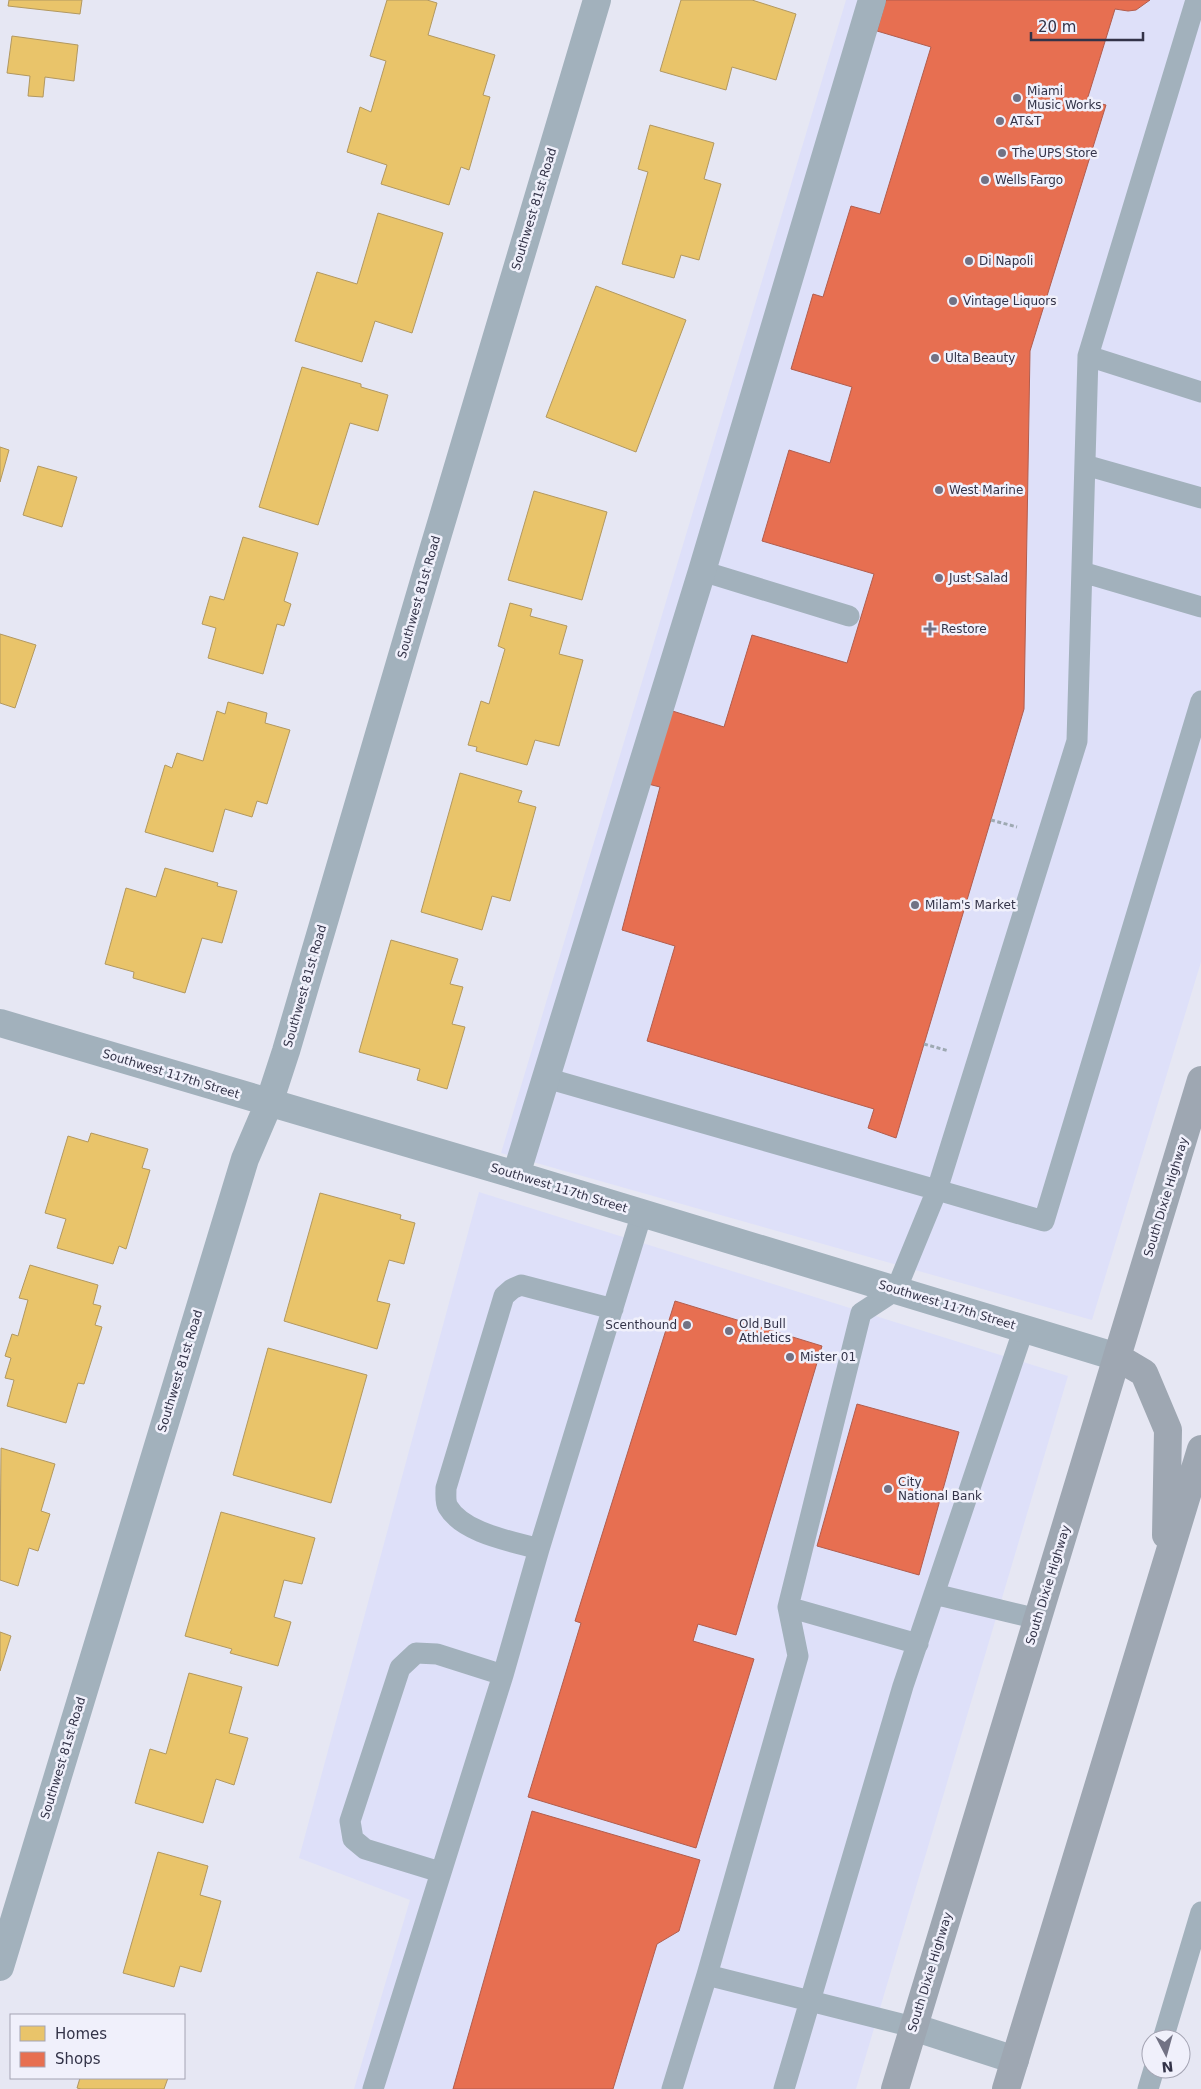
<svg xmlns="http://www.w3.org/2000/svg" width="1201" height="2089" viewBox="0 0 1201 2089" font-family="'DejaVu Sans',sans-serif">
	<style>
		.built { fill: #dee0f9 }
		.homes { fill: #e9c46a; stroke: #b29860 }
		.shops { fill: #e76f51; stroke: #b15d4e }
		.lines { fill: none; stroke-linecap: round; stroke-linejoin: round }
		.path { stroke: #9ea9b2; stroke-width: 3; stroke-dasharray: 4 2.5; stroke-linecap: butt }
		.lane { stroke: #a2b1bc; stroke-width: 21 }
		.street { stroke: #a2b1bc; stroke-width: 28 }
		.highway { stroke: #9ea7b2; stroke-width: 28 }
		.poi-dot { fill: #727284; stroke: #f0f0fb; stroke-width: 2 }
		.labels { text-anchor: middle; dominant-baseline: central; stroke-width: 5; stroke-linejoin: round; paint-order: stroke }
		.poi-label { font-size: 12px; fill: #333348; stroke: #f0f0fb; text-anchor: start }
		.street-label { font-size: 12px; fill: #333348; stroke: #f0f0fb }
	</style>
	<rect width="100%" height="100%" fill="#e6e7f3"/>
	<path class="built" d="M846,0h355v962l-109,358 -591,-167z
		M479,1192l589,184 -212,713h-502l56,-189 -111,-42z"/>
	<path class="homes" d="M9,0h73l-2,14 -72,-8z
		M387,0h40l10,3 -9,32 67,20 -12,40 7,2 -21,73 -8,-3 -12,38 -68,-21 6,-19 -40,-13 13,-45 11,5 15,-51 -16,-5z
		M681,0h71l44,14 -20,66 -44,-13 -6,23 -66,-19z
		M12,36l66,9 -4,36 -29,-4 -2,20 -15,-1 2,-20 -23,-3z
		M650,125l64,18 -10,36 17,5 -22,76 -18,-5 -7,23 -52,-14 26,-92 -10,-3z
		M378,213l65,20 -31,100 -37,-12 -13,41 -67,-21 22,-69 40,12z
		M596,286l90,34 -50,132 -90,-35z
		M302,367l59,17v3l27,8 -10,36 -28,-8 -32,102 -59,-18z
		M0,447l9,3 -9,32z
		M38,466l39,11 -15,50 -39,-12z
		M534,491l73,21 -25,88 -74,-20z
		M243,537l55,16 -14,48 7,3 -7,22 -7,-2 -14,50 -55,-16 8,-30 -14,-4 8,-28 14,4z
		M510,603l22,6 -2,7 37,10 -8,28 24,6 -24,86 -24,-6 -8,25 -51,-14 1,-4 -9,-2 13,-44 8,3 16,-55 -7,-3z
		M0,634l36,11 -21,63 -15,-5z
		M228,702l39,11 -2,10 25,7 -23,74 -10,-3 -5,16 -27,-8 -12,43 -68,-20 20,-67 7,3 5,-15 26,8 14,-50 8,3z
		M460,773l62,18 -4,11 18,5 -26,94 -18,-5 -10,34 -61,-18z
		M165,868l53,15 -1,3 20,5 -15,52 -20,-5 -17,55 -52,-15 1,-6 -29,-8 21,-76 30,9z
		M391,940l67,19 -8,25 13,3 -11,37 13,3 -18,62 -30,-9 3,-11 -61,-17z
		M91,1133l57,16 -6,19 8,2 -24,79 -7,-3 -6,18 -56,-16 9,-29 -21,-6 23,-77 20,6z
		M320,1193l81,22 -1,4 15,4 -11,41 -15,-4 -12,41 13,3 -13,45 -93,-28z
		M30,1265l68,20 -5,19 8,2 -6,19 7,2 -18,57 -6,-1 -12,40 -59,-17 7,-26 -9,-2 6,-20 -6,-2 7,-22 6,2 10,-36 -9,-2z
		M268,1348l99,27 -36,128 -98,-28z
		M1,1448l54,16 -14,47 9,3 -12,37 -9,-3 -11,38 -18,-6z
		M221,1512l94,26 -13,46 -18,-4 -10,37 17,5 -13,44 -48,-13 2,-4 -47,-13z
		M0,1632l11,4 -11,35z
		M189,1673l53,14 -13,46 19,5 -14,47 -18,-6 -13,44 -68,-20 15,-54 16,5z
		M158,1852l50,14 -8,29 21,6 -20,71 -21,-6 -6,21 -51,-14z
		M80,2078h88l-4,11h-83l-4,-1z"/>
	<path class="shops" d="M886,0h264l-14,10 -8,1 -13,-2 -28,91 19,5 -76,246 -6,358 -128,429 -28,-10 6,-19 -227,-68 28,-95 -53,-16 38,-143 -16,-4 22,-74 58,18 28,-92 95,28 27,-89 -112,-33 27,-91 41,13 22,-76 -61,-18 22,-75 10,3 28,-91 29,8 51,-167 -54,-16z
		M675,1301l147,45 -86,289 -38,-11 -5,17 61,18 -58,189 -168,-51 53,-174 -6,-2z
		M857,1404l102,28 -40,143 -102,-29z
		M532,1811l168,49 -21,71 -22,13 -44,145h-160z"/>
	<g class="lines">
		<path class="path" d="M991,820l26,7
			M924,1044l25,7"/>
		<path class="lane" d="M1088,356l108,-356
			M1201,392l-113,-36 -11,385 -140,449 107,31 157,-520
			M1085,465l116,33
			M702,571l147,45
			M1082,572l119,35
			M546,1078l391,112 -41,100 -35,23 -73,294 10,49 -91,319 -35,114
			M539,1549c-28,-8 -76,-16 -91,-42 -3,-5 -2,-13 -2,-19l58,-192 8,-7 9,-4 92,24
			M934,1594l104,25
			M788,1607l130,37
			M440,1872l-75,-23 -12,-10 -3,-18 50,-153 16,-15 21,1 66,21
			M707,1975l206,52
			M1163,2039l38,-127
			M373,2089l130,-414 36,-126 103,-336
			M784,2089l119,-403 121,-358
			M1148,2089l6,-20"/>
		<path class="street" d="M0,1023l516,152 601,182
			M516,1175l186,-604 170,-571
			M0,1967l245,-808 24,-56 17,-52 143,-487 168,-564
			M913,2027l102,33"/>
		<path class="highway" d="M1117,1357l27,16 24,57 -2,105
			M895,2089l306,-1009
			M1006,2089l195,-640"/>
	</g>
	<g class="poi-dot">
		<circle cx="1017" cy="98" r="5"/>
		<circle cx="1000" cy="121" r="5"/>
		<circle cx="1002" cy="153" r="5"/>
		<circle cx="985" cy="180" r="5"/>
		<circle cx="969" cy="261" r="5"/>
		<circle cx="953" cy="301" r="5"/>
		<circle cx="935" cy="358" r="5"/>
		<circle cx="939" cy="490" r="5"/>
		<circle cx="939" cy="578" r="5"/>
		<path d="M927.5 621.5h5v5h5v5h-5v5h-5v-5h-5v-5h5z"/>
		<circle cx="915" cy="905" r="5"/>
		<circle cx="687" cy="1325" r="5"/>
		<circle cx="729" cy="1331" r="5"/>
		<circle cx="790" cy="1357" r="5"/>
		<circle cx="888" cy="1489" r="5"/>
	</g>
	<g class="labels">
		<g class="poi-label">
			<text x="1027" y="91">Miami<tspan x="1027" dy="14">Music Works</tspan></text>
			<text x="1010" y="121">AT&amp;T</text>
			<text x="1012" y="153">The UPS Store</text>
			<text x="995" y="180">Wells Fargo</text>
			<text x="979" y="261">Di Napoli</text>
			<text x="963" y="301">Vintage Liquors</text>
			<text x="945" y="358">Ulta Beauty</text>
			<text x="949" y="490">West Marine</text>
			<text x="949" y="578">Just Salad</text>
			<text x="941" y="629">Restore</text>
			<text x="925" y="905">Milam's Market</text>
			<text x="739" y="1324">Old Bull<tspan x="739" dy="14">Athletics</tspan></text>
			<text x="677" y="1325" text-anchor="end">Scenthound</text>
			<text x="800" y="1357">Mister 01</text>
			<text x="898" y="1482">City<tspan x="898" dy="14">National Bank</tspan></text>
		</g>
		<g class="street-label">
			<text transform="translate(534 209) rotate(-73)">Southwest 81st Road</text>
			<text transform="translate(419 597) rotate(-74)">Southwest 81st Road</text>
			<text transform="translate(305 986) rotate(-74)">Southwest 81st Road</text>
			<text transform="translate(171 1074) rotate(17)">Southwest 117th Street</text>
			<text transform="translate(559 1188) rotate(17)">Southwest 117th Street</text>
			<text transform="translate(1166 1197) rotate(-73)">South Dixie Highway</text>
			<text transform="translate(947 1305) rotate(17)">Southwest 117th Street</text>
			<text transform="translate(180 1371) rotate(-73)">Southwest 81st Road</text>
			<text transform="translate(1048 1585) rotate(-73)">South Dixie Highway</text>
			<text transform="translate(63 1758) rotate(-73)">Southwest 81st Road</text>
			<text transform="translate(930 1972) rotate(-73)">South Dixie Highway</text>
		</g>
	</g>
	<rect x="10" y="2014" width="175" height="65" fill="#f0f0fb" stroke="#a4a4b3"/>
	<rect x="20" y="2026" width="25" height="15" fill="#e9c46a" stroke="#a4a4b3"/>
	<text x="55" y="2039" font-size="15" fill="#333348">Homes</text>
	<rect x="20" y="2052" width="25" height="15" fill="#e76f51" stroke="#a4a4b3"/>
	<text x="55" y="2064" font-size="15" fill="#333348">Shops</text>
	<g transform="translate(1166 2054) rotate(174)"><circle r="24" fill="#f0f0fb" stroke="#a4a4b3"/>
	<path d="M0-4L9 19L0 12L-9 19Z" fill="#727284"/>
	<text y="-8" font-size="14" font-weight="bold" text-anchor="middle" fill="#333348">N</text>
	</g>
	<path d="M1031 32v8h112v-8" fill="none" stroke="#333348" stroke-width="2.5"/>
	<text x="1038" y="32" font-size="15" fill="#333348" stroke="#f0f0fb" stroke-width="4" paint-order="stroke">20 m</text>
</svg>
